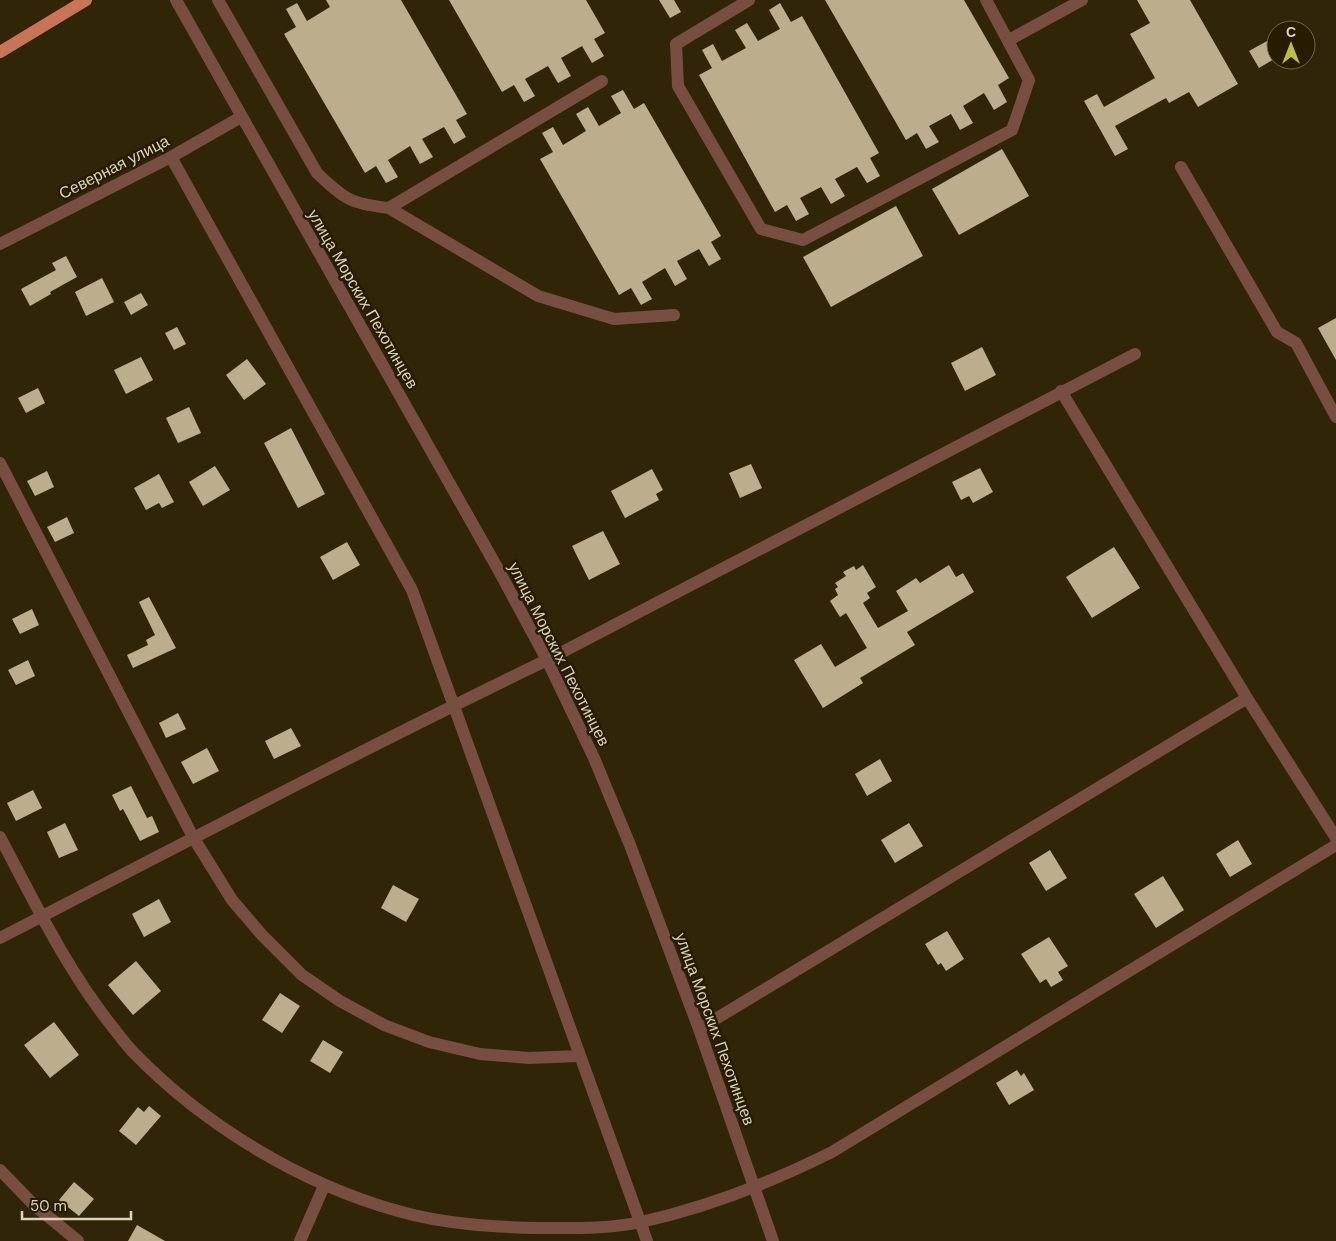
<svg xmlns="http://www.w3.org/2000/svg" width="1336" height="1241" viewBox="0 0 1336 1241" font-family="'DM Sans',sans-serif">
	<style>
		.building { fill: #bcae8d }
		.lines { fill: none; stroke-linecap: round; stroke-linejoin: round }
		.minor { stroke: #794e42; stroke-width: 12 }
		.major { stroke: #c97359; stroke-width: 12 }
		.labels { text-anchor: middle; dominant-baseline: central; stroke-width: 5; stroke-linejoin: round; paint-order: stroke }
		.street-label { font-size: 16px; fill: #dad3c2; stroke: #271b00 }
	</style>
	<rect width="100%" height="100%" fill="#312507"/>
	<path class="building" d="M326,0h75l66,114 -11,6 10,17 -12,7 -10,-17 -22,12 11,18 -13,7 -10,-18 -22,14 10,17 -12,6 -10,-17 -11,7 -81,-139 12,-7 -10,-18 11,-6 10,18 23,-14z
		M449,0h137l19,33 -11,6 10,17 -12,7 -10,-17 -21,12 10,18 -13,7 -10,-17 -23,13 10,17 -11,6 -10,-17 -12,7z
		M659,0h15l7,12 -11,6z
		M825,0h139l45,78 -11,7 9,17 -13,8 -10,-17 -21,13 10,17 -13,7 -9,-16 -22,12 10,16 -13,7 -9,-16 -11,7z
		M1137,0h53l48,84 -40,23 -9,-15 -20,11 -3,-5 -51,28 13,23 -13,7 -31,-55 13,-7 7,13 51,-29 -25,-44 20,-11z
		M780,3l11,19 11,-6 77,137 -9,5 10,18 -13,7 -10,-16 -22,12 10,17 -14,8 -10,-17 -21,11 9,16 -13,7 -9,-16 -12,7 -76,-137 13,-7 -10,-18 11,-6 9,17 24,-13 -11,-18 12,-7 11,18 22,-12 -11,-19z
		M1276,36v22l-17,10 -10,-17z
		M623,90l11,19 10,-6 77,133 -10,6 10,17 -12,7 -10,-17 -22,12 10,18 -12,7 -10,-18 -23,14 10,17 -11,6 -10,-17 -12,7 -79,-136 13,-7 -11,-19 11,-6 10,18 23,-14 -10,-17 12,-7 11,19 22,-13 -10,-17z
		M1002,149l27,47 -70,39 -27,-46z
		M896,206l27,50 -92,51 -28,-50z
		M66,256l11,21 -27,15 1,2 -21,12 -9,-17 35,-19 -4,-7z
		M102,278l12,24 -28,14 -11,-24z
		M141,293l7,12 -17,10 -7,-13z
		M1336,318v42l-18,-32z
		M177,327l9,17 -12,6 -9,-17z
		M982,347l14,28 -31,16 -14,-28z
		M141,357l12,23 -27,14 -12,-24z
		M247,359l19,25 -22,16 -18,-25z
		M38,388l7,15 -19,10 -8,-15z
		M189,407l12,26 -23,10 -12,-25z
		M291,428l34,66 -27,14 -34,-65z
		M751,464l11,24 -22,10 -11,-25z
		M215,466l15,24 -27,16 -14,-24z
		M980,468l13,24 -20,11 -4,-7 -8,4 -9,-18z
		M652,469l11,21 -7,4 3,6 -34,18 -14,-27z
		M47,471l7,16 -19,9 -8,-15z
		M159,474l15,28 -12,6 -3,-5 -13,7 -12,-22z
		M67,517l7,16 -19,9 -8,-15z
		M603,531l17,33 -31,16 -17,-34z
		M347,542l13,23 -27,15 -13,-23z
		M1114,547l26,41 -48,30 -26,-41z
		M863,565l13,22 -9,6 3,5 -7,5 15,25 30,-17 -12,-20 20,-13 4,5 29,-18 7,12 7,-4 11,19 -67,40 8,13 -55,33 3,5 -40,25 -29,-48 27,-16 14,23 32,-19 -21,-35 -6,4 -10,-16 8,-6 -3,-6 3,-2 -3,-4 11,-7 -3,-4 11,-6 2,4z
		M149,597l27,51 -43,20 -6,-13 21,-10 -2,-5 9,-5 -16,-33z
		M32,609l7,16 -19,9 -8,-15z
		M28,660l7,16 -19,9 -8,-15z
		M178,713l8,16 -20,9 -7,-15z
		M291,728l10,18 -27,13 -9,-18z
		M207,748l12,23 -26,13 -12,-22z
		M880,759l12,22 -25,15 -12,-22z
		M131,786l16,32 5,-2 7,16 -19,9 -17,-32 -3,2 -8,-16z
		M33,790l9,18 -26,13 -9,-18z
		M65,823l13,27 -19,8 -12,-26z
		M909,823l14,23 -28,17 -14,-23z
		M1238,840l14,24 -22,13 -14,-23z
		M1050,850l17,28 -21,13 -17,-28z
		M1163,876l21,34 -28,18 -22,-34z
		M393,885l26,14 -13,23 -25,-14z
		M159,899l12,23 -27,15 -12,-23z
		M947,931l17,28 -18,12 -5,-8 -3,2 -13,-21z
		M1049,937l19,29 -10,6 5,8 -12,7 -5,-8 -6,4 -19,-29z
		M136,961l25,30 -28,24 -25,-30z
		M280,993l20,13 -18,27 -20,-13z
		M54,1022l25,33 -29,23 -26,-33z
		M323,1040l20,12 -13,21 -20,-12z
		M1017,1070l4,6 3,-3 10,17 -25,15 -13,-22z
		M149,1106l12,10 -25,29 -17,-14 19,-24 6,5z
		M74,1182l20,17 -15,17 -20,-16z
		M137,1225l28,16h-37z"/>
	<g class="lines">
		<path class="minor" d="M176,0l322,569 49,91 47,98 36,87 69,184 74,212
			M218,0l99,173c27,26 34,31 72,35l213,-127
			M749,0l-73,44 2,42 83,143 42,11 209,-110 17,-50 -43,-80
			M1009,40l73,-40
			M171,157l241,433 235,651
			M1181,167l96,165 19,11 40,74
			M389,208l149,88 76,23 60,-4
			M0,244l171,-87 70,-40
			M1061,391l186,307 89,140
			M0,463l193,374 39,63 30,35 40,40 38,26 44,24 45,17 51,12 49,4 50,-2
			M0,837c34,64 66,131 111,188 8,10 15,20 23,28 70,72 167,131 264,158 45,13 95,16 142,17 33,0 69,1 101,-6 67,-15 131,-40 191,-70l504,-307
			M0,938c182,-94 363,-189 547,-278l588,-306
			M699,1029l548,-331
			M0,1170l34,35 44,36
			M300,1241l24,-55"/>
		<path class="major" d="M0,52l86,-52"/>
	</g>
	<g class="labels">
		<g class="street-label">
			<text transform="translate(114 167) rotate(-27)">Северная улица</text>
			<text transform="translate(363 299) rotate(60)">улица Морских Пехотинцев</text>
			<text transform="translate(559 654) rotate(63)">улица Морских Пехотинцев</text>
			<text transform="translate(715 1029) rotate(70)">улица Морских Пехотинцев</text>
		</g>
	</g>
	<g transform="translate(1291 45)"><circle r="24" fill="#271b00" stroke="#6f654e"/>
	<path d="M0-4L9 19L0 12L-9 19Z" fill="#bcbf43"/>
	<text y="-8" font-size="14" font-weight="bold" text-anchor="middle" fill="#dad3c2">С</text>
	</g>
	<path d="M22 1211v8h109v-8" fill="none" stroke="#dad3c2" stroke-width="2.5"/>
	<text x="30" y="1211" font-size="15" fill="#dad3c2" stroke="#271b00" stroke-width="4" paint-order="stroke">50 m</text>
</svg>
